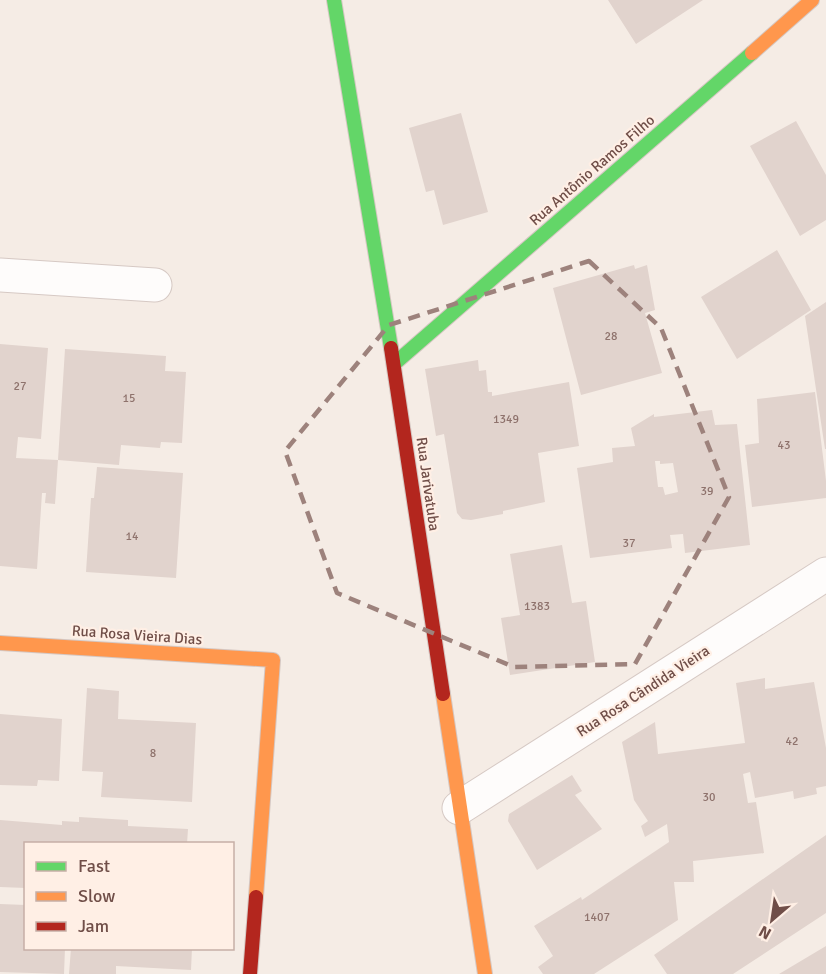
<svg xmlns="http://www.w3.org/2000/svg" width="826" height="974" viewBox="0 0 826 974" font-family="Signika,sans-serif">
	<style>
		.building { fill: #e1d3cd; fill-rule: evenodd }
		.lines { fill: none; stroke-linecap: round; stroke-linejoin: round }
		.street-casing { stroke: #d6c9c4; stroke-width: 35 }
		.fast-casing { stroke: #d5c7c2; stroke-width: 16 }
		.slow-casing { stroke: #d5c7c2; stroke-width: 16 }
		.jam-casing { stroke: #d5c7c2; stroke-width: 16 }
		.street { stroke: #fefcfb; stroke-width: 33 }
		.fast { stroke: #63d668; stroke-width: 14 }
		.slow { stroke: #ff974d; stroke-width: 14 }
		.jam { stroke: #b3261e; stroke-width: 14 }
		.marked { fill: none; stroke: #9d827c; stroke-width: 4.5; stroke-dasharray: 12 8; stroke-linejoin: round }
		.labels { text-anchor: middle; dominant-baseline: central; stroke-width: 4.5; stroke-linejoin: round; paint-order: stroke }
		.number-label { font-size: 12px; fill: #8e726c }
		.street-label { font-size: 15px; fill: #704e48; stroke: #ffefe5 }
	</style>
	<rect width="100%" height="100%" fill="#f5ece5"/>
	<path class="building" d="M608,0h95l-67,44z
		M461,113l27,99 -45,13 -9,-35 -8,2 -17,-64z
		M796,121l30,54v45l-26,16 -50,-90z
		M777,250l34,60 -74,49 -36,-62z
		M634,265l1,4 12,-4 8,45 -10,3 17,60 -81,22 -28,-107z
		M826,302v147h-1l-20,-133z
		M0,344l48,4 -7,91 -23,-2 -2,21 42,2 -3,44 -10,-1 1,-10h-4l-5,76 -37,-3z
		M65,349l101,7 -1,15 21,1 -4,71 -21,-1 -1,6 -39,-3 -2,20 -61,-5z
		M478,360l1,11 7,-1 2,22h4v4l77,-14 10,64 -41,7 7,49 -42,9v3l-32,6 -9,-1 -5,-6 -13,-79 -8,2 -11,-67z
		M815,392l11,89v17l-74,9 -7,-62 14,-2 -2,-44z
		M712,410l3,15 22,-1 13,121 -65,8 -2,-19 -13,1 2,13 -82,10 -13,-90 36,-6 -1,-14 23,-2 -4,-18 23,-14v3zM655,461h5v3l13,-1 5,29 -13,3 -2,-8h-5z
		M97,467l86,6 -7,105 -90,-6 5,-74h3z
		M562,545l10,58 14,-2 9,61 -85,13 -9,-57 19,-3 -10,-61z
		M765,678v11l49,-7 12,66v38l-10,2 1,6 -23,5 -1,-8 -38,7 -5,-26 -7,2 5,29 8,-1 8,51 -71,8 1,21h-20l4,38 -84,54h-51l-5,-7 15,-11 -19,-30 47,-29 1,3 87,-58 -2,-18 -22,13 -4,-11 7,-5 -14,-21 -12,-58 33,-20 3,32 87,-11 -9,-60z
		M87,688l32,3 -1,28 78,4 -4,79 -91,-5 2,-25 -21,-1z
		M0,714l62,5 -3,62 -21,-1 -1,6 -37,-1z
		M572,775l10,16 -7,4 27,34 -65,41 -29,-49 1,-7z
		M79,817l49,3v6l60,3 -1,15h-161v44l-26,-1v-67l62,5v-4l17,1z
		M826,835v78l-93,61h-66l-13,-19z
		M0,904l26,1v43h39l-1,26 -64,-2z
		M826,946v28h-47z
		M71,948h121l-1,22 -75,-4v8h-47z"/>
	<g class="lines">
		<g class="street-casing">
			<path id="street" d="M0,275l155,10
				M459,808l367,-234"/>
		</g>
		<g class="fast-casing">
			<path id="fast" d="M334,0l57,348
				M394,364l358,-311"/>
		</g>
		<g class="slow-casing">
			<path id="slow" d="M752,53l60,-53
				M0,643l273,17 -17,237
				M443,694l42,280"/>
		</g>
		<g class="jam-casing">
			<path id="jam" d="M391,348l52,346
				M250,974l6,-77"/>
		</g>
		<use href="#street" class="street"/>
		<use href="#fast" class="fast"/>
		<use href="#slow" class="slow"/>
		<use href="#jam" class="jam"/>
	</g>
	<path class="marked" d="M589,261l72,67 68,169 -94,167 -121,3 -177,-74 -52,-142 104,-126z"/>
	<g class="labels">
		<g class="number-label">
			<text x="611" y="336">28</text>
			<text x="20" y="386">27</text>
			<text x="129" y="398">15</text>
			<text x="506" y="419">1349</text>
			<text x="784" y="445">43</text>
			<text x="707" y="491">39</text>
			<text x="132" y="536">14</text>
			<text x="629" y="543">37</text>
			<text x="537" y="606">1383</text>
			<text x="792" y="741">42</text>
			<text x="153" y="753">8</text>
			<text x="709" y="797">30</text>
			<text x="597" y="917">1407</text>
		</g>
		<g class="street-label">
			<text transform="translate(592 170) rotate(-41)">Rua Antônio Ramos Filho</text>
			<text transform="translate(428 484) rotate(82)">Rua Jarivatuba</text>
			<text transform="translate(137 635) rotate(4)">Rua Rosa Vieira Dias</text>
			<text transform="translate(643 691) rotate(-33)">Rua Rosa Cândida Vieira</text>
		</g>
	</g>
	<rect x="24" y="842" width="210" height="108" fill="#ffefe5" stroke="#c6afa6" stroke-width="1.5"/>
	<rect x="36" y="862" width="30" height="9" fill="#63d668" stroke="#c6afa6" stroke-width="1.5"/>
	<text x="78" y="872" font-size="18" fill="#704e48">Fast</text>
	<rect x="36" y="892" width="30" height="9" fill="#ff974d" stroke="#c6afa6" stroke-width="1.5"/>
	<text x="78" y="902" font-size="18" fill="#704e48">Slow</text>
	<rect x="36" y="922" width="30" height="9" fill="#b3261e" stroke="#c6afa6" stroke-width="1.5"/>
	<text x="78" y="932" font-size="18" fill="#704e48">Jam</text>
	<g transform="translate(772 920) rotate(209)" stroke="#ffefe5" stroke-width="4.5" paint-order="stroke">
	<path d="M0-4.5L10 22L0 15L-10 22Z" fill="#704e48"/>
	<text y="-9" font-size="16" font-weight="bold" text-anchor="middle" fill="#704e48">N</text>
	</g>
</svg>
